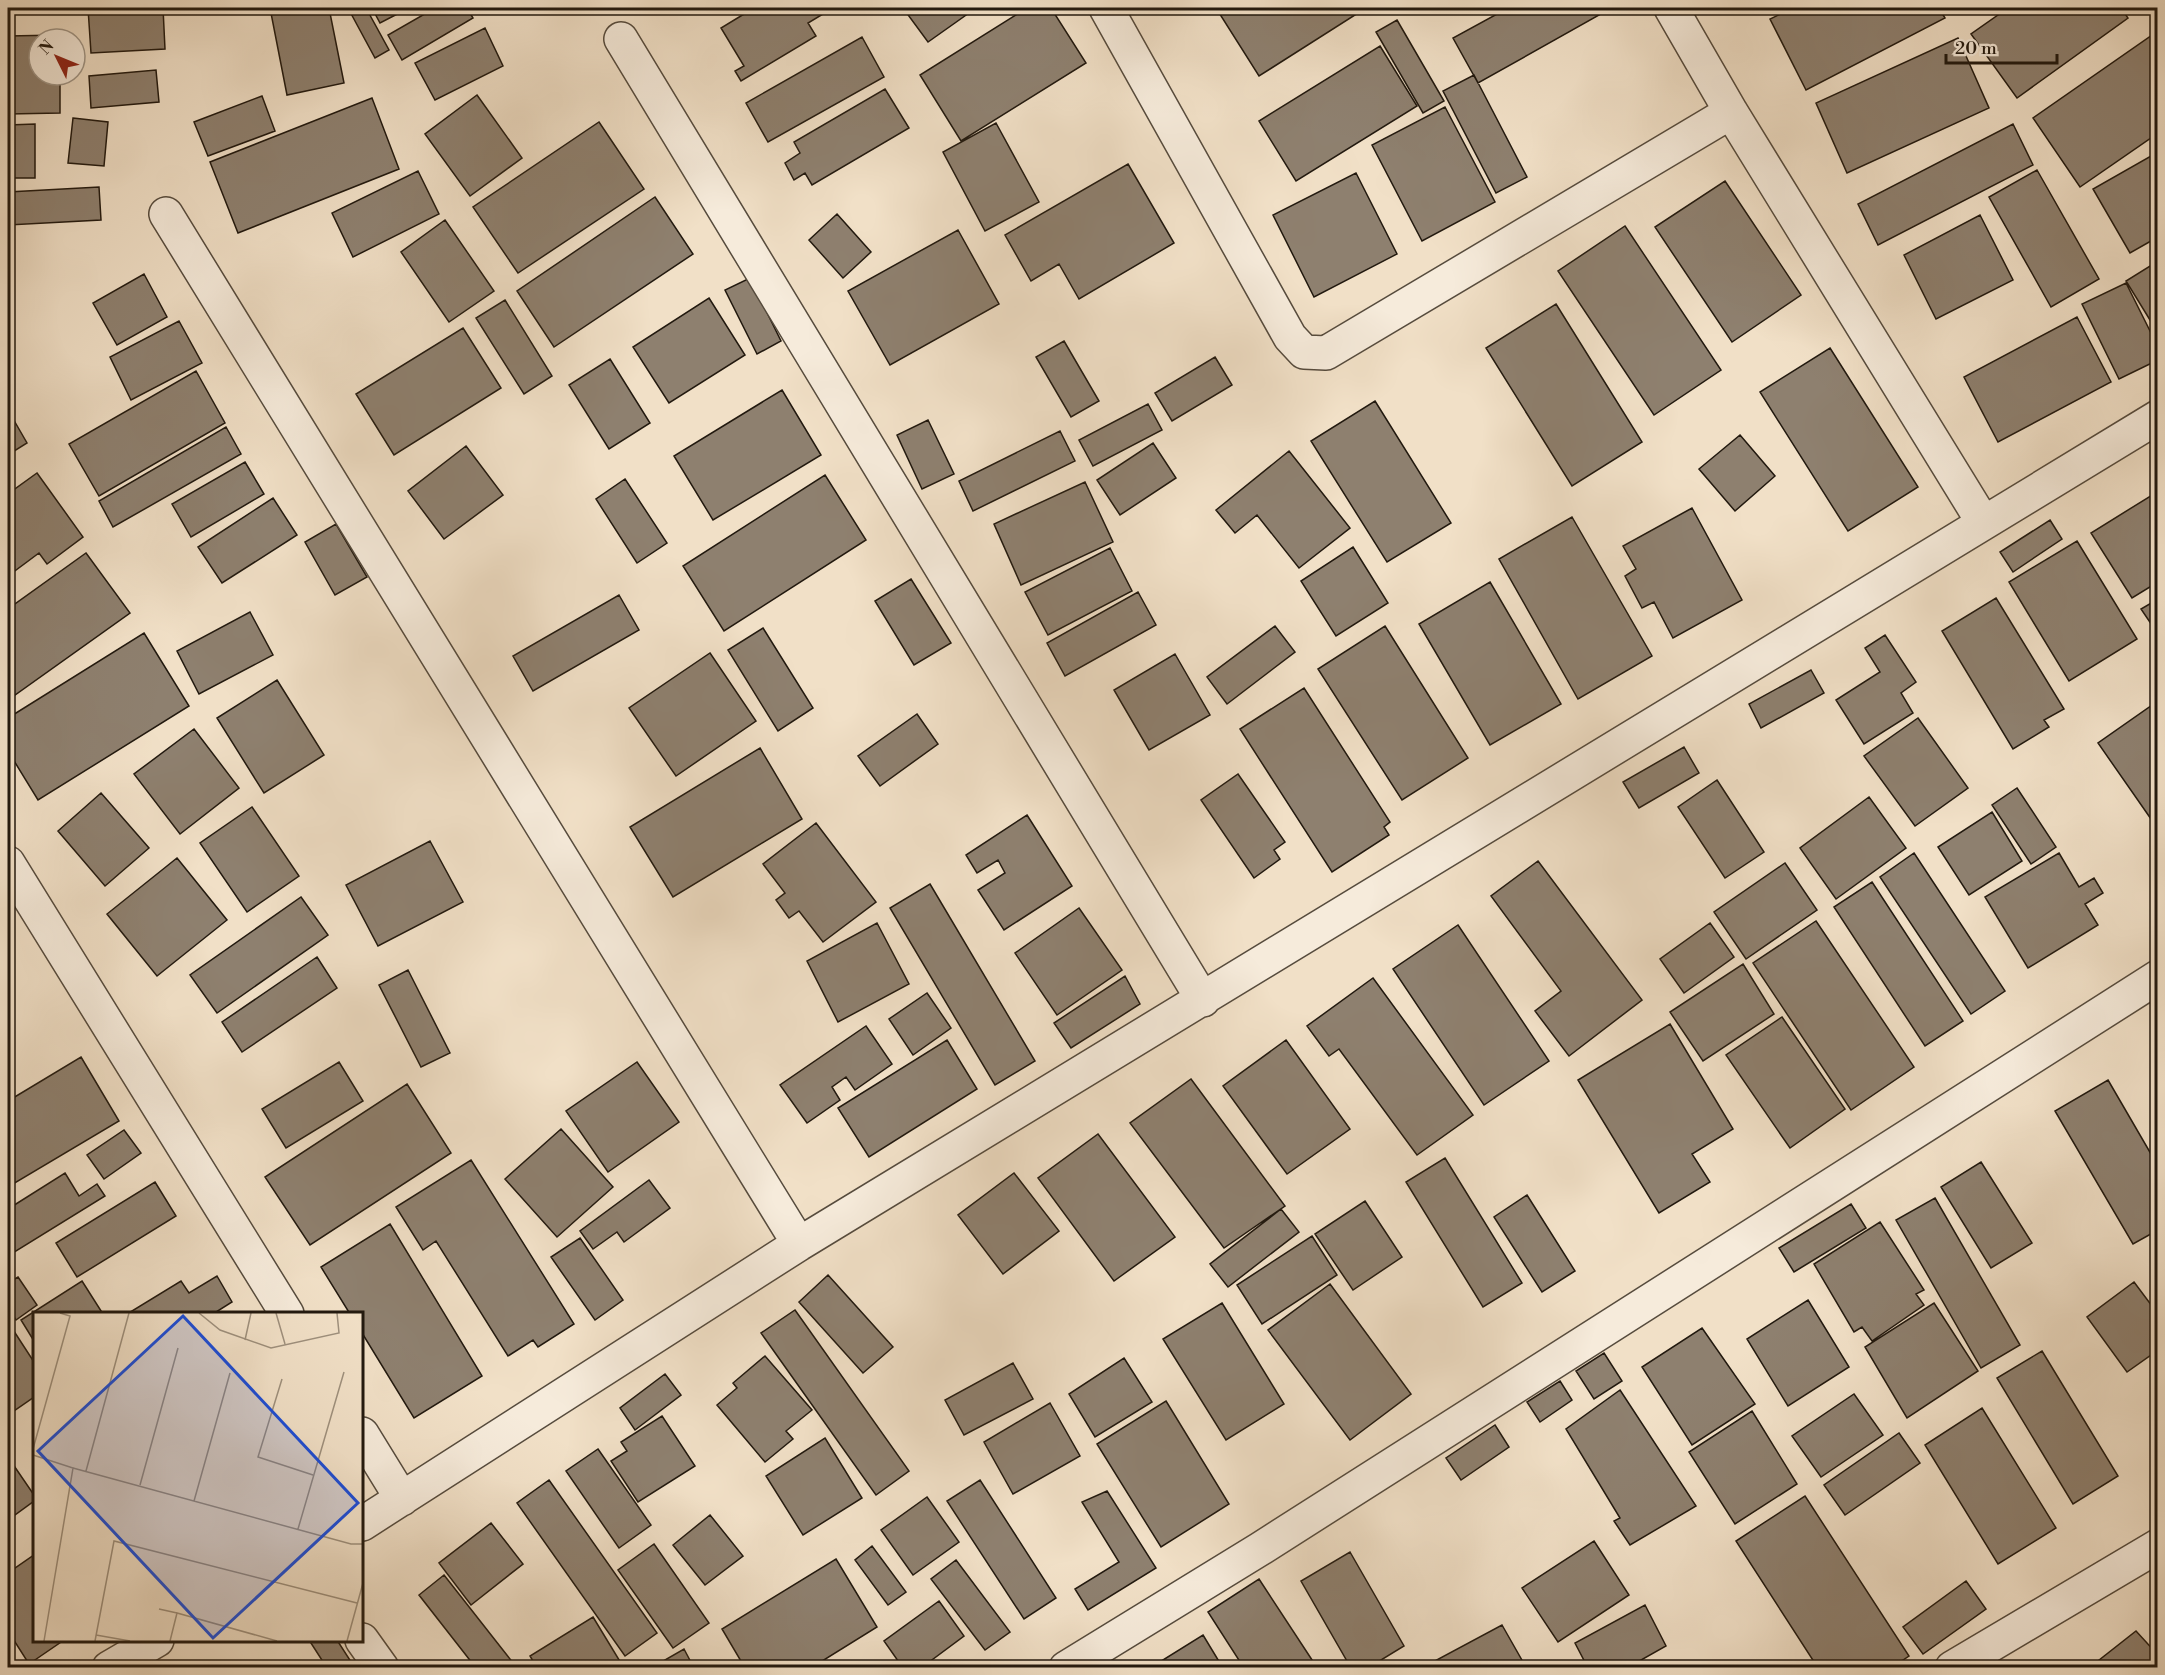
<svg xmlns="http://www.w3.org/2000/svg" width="2165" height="1675" viewBox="0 0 2165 1675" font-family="'Libre Bodoni',serif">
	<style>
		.building { fill: #8e806f; stroke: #22190f; stroke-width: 1.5 }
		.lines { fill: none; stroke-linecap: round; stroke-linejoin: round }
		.street-casing { stroke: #564b3d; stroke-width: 36 }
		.street { stroke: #f6ebdb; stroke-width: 33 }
		.inset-road { fill: none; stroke: #9e907d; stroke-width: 1.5 }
		.view { fill: #1d4ed8; fill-opacity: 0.15; stroke: #1d4ed8; stroke-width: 3 }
		.inset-edge { fill: none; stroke: #22190f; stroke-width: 3 }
	</style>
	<rect width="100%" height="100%" fill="#f1e0c7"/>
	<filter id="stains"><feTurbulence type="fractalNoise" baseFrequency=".00333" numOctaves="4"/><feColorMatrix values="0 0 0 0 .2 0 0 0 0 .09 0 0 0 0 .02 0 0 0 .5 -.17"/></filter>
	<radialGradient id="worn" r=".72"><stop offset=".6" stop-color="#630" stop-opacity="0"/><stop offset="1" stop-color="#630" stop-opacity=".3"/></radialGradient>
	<path class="building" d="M88,8h75l2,41 -74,4z
		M270,8h59l15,75 -57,12z
		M348,8h18l23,42 -14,8z
		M372,8h37l-29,15z
		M435,8h32l6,10 -71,42 -14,-25z
		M746,8h87l-25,15 8,13 -75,45 -6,-10 9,-5 -23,-38 28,-17z
		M903,8h73l-48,34z
		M1027,8h24l35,55 -125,78 -41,-66z
		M1216,8h150l-107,68z
		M1508,8h99l1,2 -130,73 -25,-45z
		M1793,8h146l6,10 -139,72 -36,-71z
		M2008,8h113l7,10 -111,80 -46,-64z
		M1397,20l47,81 -21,12 -47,-81z
		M485,28l18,38 -68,34 -20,-37z
		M2158,31v102l-78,54 -47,-69z
		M60,35v4h-21v36h21v38l-52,1v-78z
		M862,37l22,40 -116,65 -22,-39z
		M1958,38l31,70 -142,65 -31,-70z
		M1380,46l37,60 -121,75 -37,-60z
		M156,70l3,32 -68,6 -2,-32z
		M1474,75l53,102 -31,16 -53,-102z
		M885,89l24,39 -97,57 -7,-12 -11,7 -9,-17 15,-10 -6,-11z
		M477,95l45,63 -52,38 -45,-62z
		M262,96l13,35 -67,25 -14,-34z
		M372,98l27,71 -161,64 -28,-71z
		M1445,107l50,95 -73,39 -50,-96z
		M73,118l35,4 -4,44 -36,-3z
		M599,122l45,67 -126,84 -45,-66z
		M996,123l43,79 -54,29 -42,-79z
		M35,124v54h-27v-53z
		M2013,124l20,41 -155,80 -20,-41z
		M2158,152v85l-28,16 -37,-64z
		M1128,164l46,79 -95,56 -20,-35 -28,17 -26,-46z
		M2037,170l62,109 -48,28 -62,-110z
		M418,171l21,43 -86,43 -21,-44z
		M1356,173l41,81 -83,43 -41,-82z
		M1725,181l76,114 -69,47 -77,-115z
		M99,187l2,33 -93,5v-33z
		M655,197l38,57 -139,93 -37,-56z
		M837,214l34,38 -28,26 -34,-38z
		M1980,215l33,65 -77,39 -32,-64z
		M445,220l49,71 -45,31 -48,-70z
		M1625,226l96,144 -67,45 -96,-144z
		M958,230l41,74 -109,61 -42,-74z
		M2158,261v72l-32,-52z
		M144,274l23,43 -50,28 -24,-42z
		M750,278l31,63 -24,13 -32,-64z
		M2126,283l32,64v13l-39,19 -37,-75z
		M709,298l36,57 -76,48 -36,-56z
		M505,300l47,76 -28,18 -48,-76z
		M1556,304l86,138 -70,44 -86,-138z
		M2077,317l34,65 -113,60 -34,-65z
		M179,321l23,42 -71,37 -21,-43z
		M463,328l38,60 -107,67 -38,-61z
		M1064,341l35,60 -28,16 -35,-60z
		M1830,348l88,139 -70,44 -88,-139z
		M1215,357l17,28 -60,36 -17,-28z
		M610,359l40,64 -41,26 -40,-64z
		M196,371l29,52 -126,73 -30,-52z
		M782,390l39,65 -108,65 -39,-64z
		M1375,401l76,122 -64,39 -76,-121z
		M1148,404l14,26 -69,36 -14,-26z
		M8,410l19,33 -19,12z
		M928,420l26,54 -32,15 -25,-54z
		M226,427l15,27 -128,73 -14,-26z
		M1060,431l15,30 -102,50 -14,-30z
		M1740,435l35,41 -40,35 -36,-42z
		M1153,443l23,35 -56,37 -23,-35z
		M466,446l37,49 -59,44 -36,-48z
		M1289,451l61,77 -51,40 -42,-53 -22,18 -19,-23z
		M245,462l19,32 -73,43 -19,-33z
		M37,473l46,64 -36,27 -8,-11 -31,23v-82z
		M825,475l41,65 -142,91 -41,-65z
		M625,479l42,64 -30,20 -41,-64z
		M1085,482l28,60 -92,43 -27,-61z
		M2157,492l1,90 -26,16 -41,-65z
		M273,498l24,37 -75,48 -24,-36z
		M1692,508l50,92 -69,38 -19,-36 -12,6 -17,-32 11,-7 -13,-23z
		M1572,517l80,139 -74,43 -79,-140z
		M2050,520l12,19 -49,33 -13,-20z
		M336,524l31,53 -32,18 -30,-53z
		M2077,541l60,98 -68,42 -60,-99z
		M1353,547l35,56 -52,33 -35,-55z
		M1110,548l22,43 -84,44 -23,-43z
		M86,553l44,60 -122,87v-91z
		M911,579l40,64 -37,22 -39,-64z
		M1490,582l71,122 -71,41 -71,-121z
		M1138,592l18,33 -91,51 -18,-33z
		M619,595l20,35 -106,61 -20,-35z
		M1996,598l68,111 -20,11 5,7 -36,22 -71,-118z
		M2158,599v35l-17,-25z
		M250,612l23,43 -74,39 -22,-43z
		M1275,626l20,26 -68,52 -20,-27z
		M1385,626l83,132 -66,42 -84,-131z
		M763,628l50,80 -35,23 -50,-81z
		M144,633l45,73 -151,94 -30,-49v-33z
		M1885,635l31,47 -15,11 12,20 -49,31 -28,-44 44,-28 -15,-24z
		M710,653l46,68 -80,55 -47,-68z
		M1175,654l35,61 -61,35 -35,-60z
		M1811,670l13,23 -63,35 -12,-24z
		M277,680l47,75 -60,38 -47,-75z
		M1304,688l86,134 -6,5 5,8 -57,37 -92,-143z
		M2158,701v128l-60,-86z
		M917,714l21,30 -58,42 -22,-30z
		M1918,718l50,70 -53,38 -51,-70z
		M194,729l45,59 -59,46 -46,-60z
		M1684,747l15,26 -60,35 -16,-26z
		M760,748l42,71 -129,78 -43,-70z
		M1238,774l47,68 -11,8 6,9 -26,19 -53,-78z
		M1717,780l47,72 -39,26 -47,-71z
		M2017,788l39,59 -25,17 -39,-59z
		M101,793l48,55 -44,38 -47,-55z
		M1869,797l37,51 -70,51 -36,-51z
		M252,807l47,69 -52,36 -47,-69z
		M1992,812l30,49 -53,34 -31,-48z
		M1027,815l45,71 -68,44 -26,-40 27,-17 -7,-13 -21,13 -11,-18z
		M816,823l60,79 -53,40 -24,-31 -10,7 -13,-18 9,-7 -22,-29z
		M430,841l33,61 -85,44 -32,-61z
		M1914,853l91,138 -34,23 -91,-137z
		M2059,853l20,34 15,-9 9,15 -18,11 13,21 -70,43 -43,-71z
		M177,858l50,62 -70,56 -50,-62z
		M1538,861l104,139 -73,56 -34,-45 26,-20 -70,-95z
		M1785,863l32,47 -71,49 -32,-47z
		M1872,882l91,139 -38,25 -91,-139z
		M930,884l105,177 -40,24 -105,-177z
		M301,897l27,38 -111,78 -27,-38z
		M1079,908l43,62 -65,45 -42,-62z
		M1816,921l98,146 -63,43 -98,-147z
		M877,923l32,61 -71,38 -31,-61z
		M1710,923l24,34 -50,36 -24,-34z
		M1458,925l91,136 -65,44 -91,-136z
		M317,957l20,31 -95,64 -20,-30z
		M1743,964l31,50 -71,47 -33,-49z
		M408,970l42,83 -29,14 -42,-82z
		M1125,976l15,28 -69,44 -17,-25z
		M1373,978l100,137 -56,40 -78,-106 -10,7 -22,-30z
		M927,993l24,35 -38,27 -24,-36z
		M1782,1017l63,92 -55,39 -64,-93z
		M1670,1024l63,105 -41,25 18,28 -51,31 -81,-133z
		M866,1026l26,38 -37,26 -9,-13 -14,10 8,13 -33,23 -27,-38z
		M947,1040l30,49 -108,68 -31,-49z
		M1286,1040l64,89 -63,45 -64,-88z
		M81,1057l38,64 -111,66v-86z
		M339,1062l24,39 -77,47 -24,-39z
		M637,1062l42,60 -71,50 -42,-61z
		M1191,1079l94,127 -61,42 -94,-125z
		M2108,1080l50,86v64l-25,14 -78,-133z
		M407,1084l44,69 -141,92 -45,-68z
		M561,1129l52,58 -56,50 -52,-58z
		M124,1130l17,23 -37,26 -17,-24z
		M1098,1134l77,103 -61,44 -76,-103z
		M1445,1158l77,125 -39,24 -77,-125z
		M471,1160l103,164 -36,23 -5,-7 -25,16 -72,-115 -13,9 -27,-43z
		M1981,1162l51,81 -41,25 -50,-81z
		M65,1173l14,23 18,-12 8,12 -97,60v-47z
		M1014,1173l45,58 -56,43 -45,-59z
		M649,1180l21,28 -46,34 -7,-10 -24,17 -13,-18z
		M155,1182l21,34 -99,61 -21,-34z
		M1527,1195l48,76 -33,21 -48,-75z
		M1935,1198l85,147 -39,23 -85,-148z
		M1365,1201l37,56 -49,33 -38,-56z
		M1851,1204l15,24 -72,44 -15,-24z
		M1281,1209l18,23 -71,55 -18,-23z
		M1880,1222l44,68 -8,4 8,11 -52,36 -10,-14 -8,5 -40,-68z
		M390,1224l92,152 -68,42 -52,-85v-19h-12l-29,-47z
		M1312,1236l25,39 -75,49 -25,-39z
		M580,1238l43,62 -28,20 -44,-63z
		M828,1275l65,72 -30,26 -64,-71z
		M217,1276l15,26 -19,12h-86l54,-33 8,12z
		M18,1277l19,28 -21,15 -8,-13v-24z
		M82,1281l21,33h-69v27l-13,-21z
		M2134,1282l24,32v36l-31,22 -40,-55z
		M1330,1284l81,110 -61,46 -82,-110z
		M1808,1300l41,67 -61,39 -41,-67z
		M1222,1303l62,101 -58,36 -63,-101z
		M1934,1303l44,68 -71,47 -42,-71z
		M795,1310l114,161 -33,24 -115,-162z
		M8,1322l26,40v35l-26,18z
		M1702,1328l53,76 -63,41 -50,-78z
		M2042,1351l76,125 -45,28 -76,-126z
		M1604,1353l18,28 -28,18 -18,-28z
		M765,1356l47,54 -26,21 7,8 -28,23 -48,-57 20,-17 -4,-5z
		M1124,1358l28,44 -57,35 -26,-43z
		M1013,1363l20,36 -69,36 -19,-35z
		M665,1374l16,21 -46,35 -15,-22z
		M1560,1381l12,19 -32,22 -13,-20z
		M1620,1390l76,116 -66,39 -16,-24 6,-3 -54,-89z
		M1854,1394l29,41 -62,42 -29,-41z
		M1166,1401l63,103 -68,43 -64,-103z
		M1050,1403l30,53 -67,38 -29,-52z
		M1982,1408l74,120 -58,36 -73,-119z
		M1752,1411l45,73 -62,40 -46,-72z
		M662,1416l33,50 -57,36 -27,-41 16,-10 -6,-9z
		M1495,1425l14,22 -48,33 -15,-22z
		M1899,1433l21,30 -75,52 -21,-30z
		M825,1438l37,60 -59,37 -37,-59z
		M598,1449l53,76 -32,23 -53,-77z
		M8,1457l26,38v6l-26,19z
		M549,1480l108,153 -32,23 -108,-153z
		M980,1480l76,118 -32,21 -77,-118z
		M1107,1491l49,77 -68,42 -13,-21 44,-27 -37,-60z
		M1805,1496l104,160 -18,12h-73l-82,-127z
		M927,1497l32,45 -46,33 -32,-45z
		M710,1515l33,41 -38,29 -32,-40z
		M491,1523l32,41 -52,41 -32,-42z
		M1594,1541l35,54 -71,47 -36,-54z
		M654,1544l55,79 -36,25 -55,-78z
		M872,1546l34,46 -18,13 -33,-45z
		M1350,1552l54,94 -36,22h-17l-50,-87z
		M34,1555v85h30l-35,24 -21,-33v-58z
		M836,1559l41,68 -66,41h-66l-23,-39z
		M956,1560l54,72 -25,18 -54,-71z
		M444,1575l73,93h-41l-57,-73z
		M1259,1579l57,87 -2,2h-70l-36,-56z
		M1966,1581l20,28 -63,45 -20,-27z
		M939,1601l25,35 -43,32h-18l-19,-27z
		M1645,1605l21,41 -39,22h-39l-13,-25z
		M593,1617l31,51h-87l-7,-12z
		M1502,1625l21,37 -10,6h-79l-3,-5z
		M2136,1631l22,24v13h-69z
		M1203,1635l20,33h-73z
		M309,1640h28l18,28h-28z
		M684,1649l10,19h-43z"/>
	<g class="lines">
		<g class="street-casing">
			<path id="street" d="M1106,8l184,329 14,15 22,1 405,-241
				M1671,8l60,104 252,410
				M621,39l582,961
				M166,214l633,1030
				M8,863l279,451
				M362,1434l40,65
				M362,1524l437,-280 1359,-827
				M362,1640l20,28
				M109,1668l48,-28
				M1066,1668l194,-119 898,-572
				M1952,1668l206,-122"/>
		</g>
		<use href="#street" class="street"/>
	</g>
	<g transform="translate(33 1312)">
		<rect width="330" height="330" fill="#f1e0c7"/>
		<path class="inset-road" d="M166,1l21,17 51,18 68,-15 -2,-20M243,1l9,31M212,28l6,-27M249,67l-24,78 55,18M0,137l37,-133 -10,-3M0,143l40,13 -29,173M40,156l278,76h12M53,159l43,-158M107,173l38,-137M161,189l36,-128M265,217l46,-157M126,297l18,4M63,323l34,6M62,329l19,-100 243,62M137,329l7,-28 100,28M314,329l16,-58"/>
		<path class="view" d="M150,4l175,187 -145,135 -175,-187z"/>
		<rect width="330" height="330" class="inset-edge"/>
	</g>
	<rect width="2165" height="1675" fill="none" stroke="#f1e0c7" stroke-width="30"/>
	<rect x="9" y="9" width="2147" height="1657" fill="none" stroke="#22190f" stroke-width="3"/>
	<rect x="15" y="15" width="2135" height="1645" fill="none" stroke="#22190f" stroke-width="1.5"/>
	<g transform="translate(57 57) rotate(313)"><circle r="28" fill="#f6ebdb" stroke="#a19789" stroke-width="1.5"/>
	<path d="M0-4.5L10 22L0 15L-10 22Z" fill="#8f2418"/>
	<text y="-9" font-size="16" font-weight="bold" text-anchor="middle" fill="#22190f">N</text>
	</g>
	<path d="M1946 54v9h111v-9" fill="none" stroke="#22190f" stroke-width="3"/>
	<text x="1955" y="54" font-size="18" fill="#22190f" stroke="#f6ebdb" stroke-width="4.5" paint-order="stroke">20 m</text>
	<rect width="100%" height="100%" filter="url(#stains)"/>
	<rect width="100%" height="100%" fill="url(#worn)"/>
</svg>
